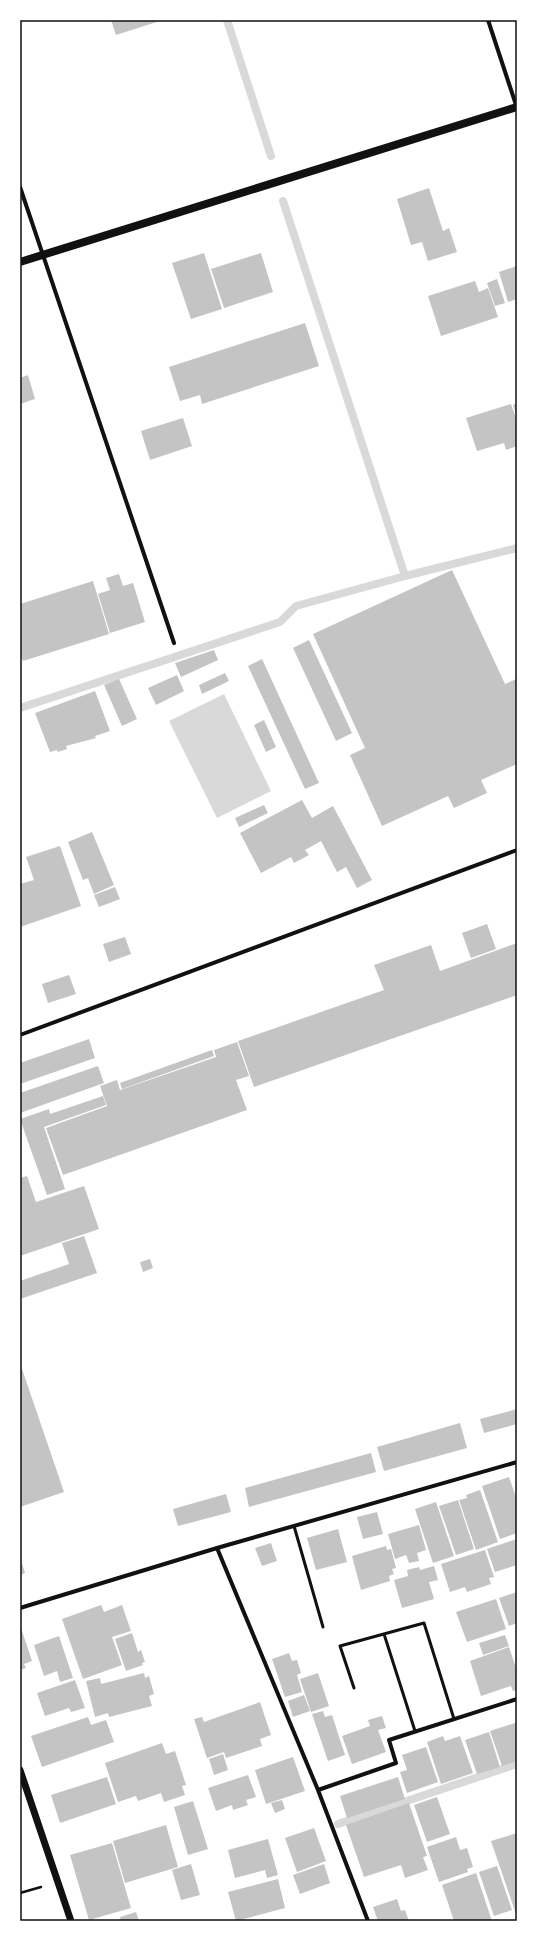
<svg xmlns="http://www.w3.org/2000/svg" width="537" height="1941" viewBox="0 0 537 1941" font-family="'Fira Sans Condensed',sans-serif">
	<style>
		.water { fill: #d9d9d9 }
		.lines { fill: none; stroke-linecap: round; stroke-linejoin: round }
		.stream { stroke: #d9d9d9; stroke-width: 8 }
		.building { fill: #c4c4c4 }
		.path { stroke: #111; stroke-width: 2.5 }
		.service { stroke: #111; stroke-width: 3 }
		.minor { stroke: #111; stroke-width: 4 }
		.tertiary { stroke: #111; stroke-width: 7 }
		.secondary { stroke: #111; stroke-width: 8 }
		.neatline { fill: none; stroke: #111; stroke-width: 1.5 }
	</style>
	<rect width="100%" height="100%" fill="#fff"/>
	<path class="water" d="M224,694l47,97 -54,27 -48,-97z"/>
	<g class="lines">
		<path class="stream" d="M227,20l44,136
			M283,201l122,375
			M20,708l260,-86 16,-16 109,-30 112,-28
			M338,1824l179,-60"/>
	</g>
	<path class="building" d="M111,20h52l-47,15z
		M429,188l14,43 6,-3 8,24 -29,9 -6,-19 -11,3 -14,-46z
		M204,253l18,56 -31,10 -19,-56z
		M261,253l12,39 -49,16 -13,-39z
		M517,266v33l-9,3 -9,-30z
		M497,279l8,24 -10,3 -8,-23z
		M475,281l4,11 9,-4 10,29 -57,19 -13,-40z
		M305,323l14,43 -117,38 -2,-9 -20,6 -11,-34z
		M28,375l7,24 -15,5v-26z
		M517,403v14l-4,-12z
		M511,404l6,17v25l-11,4 -2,-7 -27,8 -11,-33z
		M183,418l9,28 -42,14 -9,-29z
		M452,570l53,114 11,-5 1,2v83l-36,16 6,13 -33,15 -6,-12 -66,30 -32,-71 15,-7 -52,-114z
		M119,574l4,12 10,-3 12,39 -35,11 -12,-39 12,-4 -4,-12z
		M93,581l16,53 -86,27 -3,-9v-48z
		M309,640l43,93 -16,8 -43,-93z
		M214,650l4,10 -37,17 -6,-14z
		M262,659l57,124 -14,6 -57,-123z
		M225,673l4,8 -27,13 -3,-9z
		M177,675l7,16 -28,14 -8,-17z
		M119,679l18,40 -15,7 -18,-41z
		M95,691l15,40 -15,5 1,2 -30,8 1,3 -9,3 -1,-2 -7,2 -15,-39z
		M264,720l12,27 -10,5 -12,-27z
		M302,800l10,18 21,-12 39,74 -15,8 -11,-21 -9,5 -16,-31 -16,9 4,5 -15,8 -3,-6 -30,16 -21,-40z
		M264,805l4,8 -29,14 -4,-9z
		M92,832l22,53 -20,9 -6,-16 -5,2 -15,-38z
		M60,846l21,60 -61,21v-43l14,-4 -8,-23z
		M115,887l5,12 -21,8 -5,-12z
		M487,924l9,25 -25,9 -9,-25z
		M125,937l6,17 -22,8 -6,-18z
		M517,943v52l-263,92 -16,-46 146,-51 -10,-25 57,-20 9,26z
		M69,975l7,19 -28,9 -6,-19z
		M89,1039l6,19 -75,26v-21z
		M237,1042l12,34 -13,4 11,30 -184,65 -17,-47 61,-22 -7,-20 17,-6 3,10 96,-33 -2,-7z
		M212,1050l2,6 -92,33 -2,-6z
		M98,1066l6,17 -84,30v-20z
		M103,1096l3,9 -62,22 21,62 -18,6 -27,-76 29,-10 1,5z
		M27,1176l9,26 48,-16 15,43 -79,27v-78z
		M84,1236l13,37 -77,26v-18l49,-17 -7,-21z
		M150,1259l3,9 -10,4 -3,-10z
		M20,1363l44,129 -44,15z
		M517,1409v15l-33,9 -4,-14z
		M460,1423l7,25 -83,23 -7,-24z
		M371,1453l5,19 -127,35 -4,-19z
		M509,1477l8,23v33l-17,6 -18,-53z
		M480,1490l18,52 -22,8 -17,-50 8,-2 -1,-3z
		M226,1494l5,18 -53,14 -5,-17z
		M458,1500l16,49 -18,6 -17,-49z
		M436,1502l18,54 -21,7 -18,-54z
		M377,1512l6,22 -20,5 -6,-22z
		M419,1525l7,25 -9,3 2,8 -10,2 -3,-8 -11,4 -7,-25z
		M338,1529l9,33 -31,8 -9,-32z
		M517,1539v26l-22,7 -8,-23z
		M271,1543l6,18 -15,5 -7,-18z
		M386,1546l1,4 4,-1 5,19 -4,1 2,5 -5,2 1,5 -29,9 -9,-34z
		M485,1550l9,27 -5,1 2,6 -24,8 -2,-5 -15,5 -9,-28z
		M20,1557l5,16 -5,2z
		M434,1566l4,14 -9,2 5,17 -32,9 -8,-28 14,-4 -1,-6 12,-3 1,3z
		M517,1592v31l-8,3 -10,-28z
		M496,1599l10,30 -39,13 -11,-30z
		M101,1605l3,7 18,-7 9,26 -19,6 10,28 -39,14 -21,-60z
		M20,1625l12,36 -8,3 2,4 -6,2z
		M132,1633l6,19 3,-2 4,12 -3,1 1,2 -17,6 -11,-32z
		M505,1635l4,11 -26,9 -4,-12z
		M59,1636l14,42 -13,4 -3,-11 -13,5 -10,-31z
		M509,1647l8,24v19l-4,1 -2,-5 -30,10 -11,-35z
		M289,1653l3,8 5,-1 4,13 -4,2 5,17 -17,5 -13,-38z
		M144,1673l1,5 4,-2 5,18 -5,2 3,10 -43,11 -1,-4 -13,4 -9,-36 14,-3 1,6z
		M318,1673l11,33 -18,6 -11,-33z
		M75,1680l10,28 -14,4 -2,-4 -24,8 -8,-23z
		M304,1695l6,16 -17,6 -5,-16z
		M260,1702l11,33 -11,4 2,7 -36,12 -2,-6 -17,6 -13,-39 8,-2 2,5z
		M323,1711l2,6 7,-2 13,40 -17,6 -16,-47z
		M382,1716l4,12 -8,2 8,22 -34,12 -10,-28 28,-10 -2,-6z
		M88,1717l3,8 15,-5 8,22 -72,25 -11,-31z
		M515,1723l2,4v34l-15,5 -12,-35z
		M489,1732l11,35 -23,7 -12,-34z
		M443,1736l2,5 15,-5 13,37 -32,11 -14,-42z
		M162,1743l4,11 9,-3 11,34 -4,1 3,9 -21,7 -3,-9 -23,8 -2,-5 -18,6 -13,-39z
		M426,1747l12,35 -31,11 -7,-21 7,-2 -5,-15z
		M223,1754l5,16 -14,5 -5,-16z
		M293,1757l12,34 -39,13 -11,-34z
		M248,1775l8,22 -10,3 2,5 -15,5 -1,-5 -16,6 -8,-23z
		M107,1777l9,27 -56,19 -9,-28z
		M398,1777l7,22 -58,19 -7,-22z
		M437,1797l13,37 -23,8 -13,-37z
		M282,1800l3,9 -10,4 -4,-10z
		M193,1801l15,48 -20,6 -14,-48z
		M409,1803l18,53 -4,1 5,13 -23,8 -4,-13 -37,12 -18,-52z
		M166,1825l12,42 -53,16 -12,-42z
		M314,1828l12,33 -29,11 -12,-34z
		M517,1833v84l-26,-76z
		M456,1837l4,13 7,-2 6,19 -6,2 1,3 -29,10 -12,-35z
		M268,1839l10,36 -11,3 -2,-8 -30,8 -7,-28z
		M112,1843l19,65 -42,12 -19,-65z
		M191,1864l9,31 -19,5 -9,-30z
		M324,1864l6,19 -30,11 -7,-19z
		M497,1866l15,44 -18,6 -15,-44z
		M476,1873l16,48h-38l-12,-36z
		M278,1879l7,29 -49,13 -8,-29z
		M397,1899l4,12 4,-1 4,11h-31l-5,-14z
		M136,1912l3,9h-18l-1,-4z"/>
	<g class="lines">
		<path class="path" d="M20,1893l21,-6"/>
		<path class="service" d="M294,1526l29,101
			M384,1634l31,97
			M354,1688l-14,-42 84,-23 30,96"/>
		<path class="minor" d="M488,20l29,88
			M20,187l154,456
			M20,1035l497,-185
			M217,1548l101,242 50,131
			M20,1608l197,-60 300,-86
			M318,1790l78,-27 -7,-23 128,-41"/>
		<path class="tertiary" d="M20,1770l51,151"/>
		<path class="secondary" d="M20,262l497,-155"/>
	</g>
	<rect width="537" height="1941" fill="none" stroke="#ffffff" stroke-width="42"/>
	<rect x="21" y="21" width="495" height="1899" class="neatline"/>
</svg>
